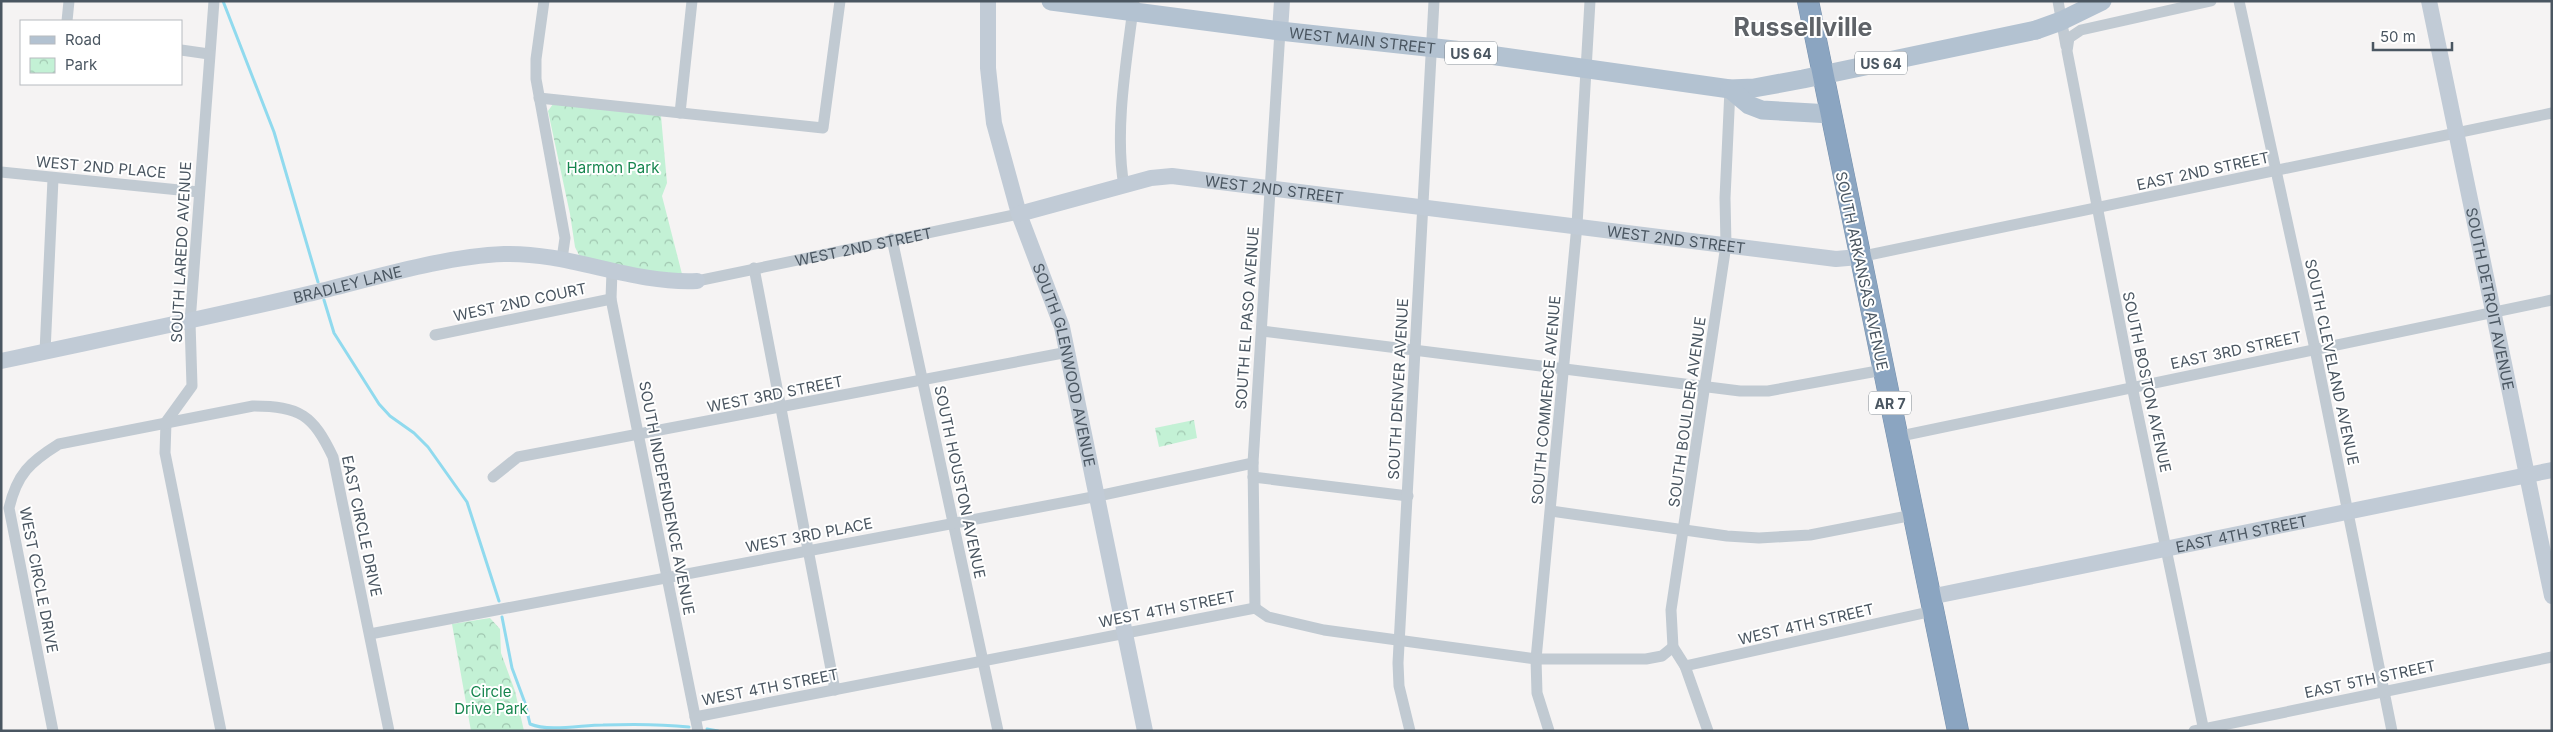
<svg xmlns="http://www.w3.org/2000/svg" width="2553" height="732" viewBox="0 0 2553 732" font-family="Inter,sans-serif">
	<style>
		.park { fill: url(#park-crowns) }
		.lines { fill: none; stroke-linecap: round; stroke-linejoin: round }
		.stream { stroke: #90daee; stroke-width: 3 }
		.highway-casing { stroke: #7690ad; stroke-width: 22 }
		.street { stroke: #c1cad2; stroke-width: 11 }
		.secondary { stroke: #c1cbd6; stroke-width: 16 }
		.primary { stroke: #b3c2d1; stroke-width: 19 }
		.highway { stroke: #8ba5c1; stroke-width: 21 }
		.primary-bridge { stroke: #b3c2d1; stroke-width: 19 }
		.labels { text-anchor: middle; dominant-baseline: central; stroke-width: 4; stroke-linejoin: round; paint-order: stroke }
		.shield { fill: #fff; stroke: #808990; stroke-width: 1 }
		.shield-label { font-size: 14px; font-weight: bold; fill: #4a5661 }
		.street-label { font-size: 15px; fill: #4a5661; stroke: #fff }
		.park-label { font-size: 15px; fill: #17864f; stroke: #fff }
		.town-label { font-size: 25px; font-weight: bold; fill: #5f6368; stroke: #fff }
	</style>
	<defs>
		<pattern id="park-crowns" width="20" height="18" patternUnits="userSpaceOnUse" patternTransform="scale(1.25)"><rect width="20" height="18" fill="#c3f1d5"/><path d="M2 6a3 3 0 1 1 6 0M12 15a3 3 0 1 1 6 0" fill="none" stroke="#a0c6b0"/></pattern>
	</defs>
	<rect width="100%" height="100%" fill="#f5f3f3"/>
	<path class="park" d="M553,104l108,12 6,67 -5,13 20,78 -49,-4 -53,-13 -5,-10 -5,-33 -22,-103z
		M1194,420l3,18 -38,9 -4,-19z
		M490,618l10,11 1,24 14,38 9,40h-53l-19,-107z"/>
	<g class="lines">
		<path class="stream" d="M223,1l51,131 44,150
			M324,300l10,33 45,71 11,12 24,17 14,14 39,55 32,99
			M502,617l10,51 13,35 5,21c19,8 52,1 73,1 28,-1 58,-1 86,2
			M707,729l11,2"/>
		<g class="highway-casing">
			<path id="highway" d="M1808,1l150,730"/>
		</g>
		<g class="street">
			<path d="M214,1l-24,321 2,64 -26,36 -1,31 56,278"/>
			<path d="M544,1l-8,58v20l29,159 -3,21"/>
			<path d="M2058,1l8,45"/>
			<path d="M2239,1l76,348 77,382"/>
			<path d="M67,21l2,-20"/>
			<path d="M181,50l28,4"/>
			<path d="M539,98l284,30 17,-127"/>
			<path d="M680,113l12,-112"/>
			<path d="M1,172l198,20"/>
			<path d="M1124,186c-10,-56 3,-128 10,-185"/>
			<path d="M892,239l106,492"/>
			<path d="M1859,257l693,-144"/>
			<path d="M754,268l81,422"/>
			<path d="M612,271l-1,28 87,432"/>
			<path id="s1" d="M697,281l322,-67"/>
			<path d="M1262,331l478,60h28l115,-21"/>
			<path d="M435,335l176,-36"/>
			<path d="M45,352l8,-173"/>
			<path d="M1896,437l656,-137"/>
			<path d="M493,477l25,-20 550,-105"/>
			<path d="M1253,477l155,19"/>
			<path d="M1551,511l176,25 32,2 51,-3 103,-20"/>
			<path d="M1255,608l-2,-145 27,-432"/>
			<path d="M370,634l728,-138 155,-33"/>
			<path d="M1685,666l248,-55"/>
			<path d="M695,717l560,-109 13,9 56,13 212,29h110l16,-3 11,-9"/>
			<path d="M53,731l-44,-223c8,-34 21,-46 50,-64l194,-38c47,0 60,9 80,51l56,274"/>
			<path d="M1410,731l-11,-45 -1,-23 36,-662"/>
			<path d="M1549,731l-12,-38 -1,-34 41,-434 13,-224"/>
			<path d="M1708,731l-23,-65 -12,-19 -2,-37 55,-365 -1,-47 5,-109"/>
			<path d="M2194,731l358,-74"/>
			<path d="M2204,731l-72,-345 -65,-335 2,-13 12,-8 130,-29"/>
		</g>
		<g class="secondary">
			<path id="s2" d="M988,1v67l6,55 25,91 43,113 83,404"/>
			<path id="s3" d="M2429,1l123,595"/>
			<path d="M1280,31l2,-30"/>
			<path id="s4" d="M1019,214l132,-36 21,-2 664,83 23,-2"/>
			<path id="s5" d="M1,361c102,-22 205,-43 307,-67 60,-14 135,-38 196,-40 66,-2 126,30 193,27"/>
			<path id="s6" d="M1930,597l622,-127"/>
		</g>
		<g class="primary">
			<path id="s7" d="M1051,1l229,30 174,19 276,39 24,-1 49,-9 233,-49"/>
			<path d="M1730,89l19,16 13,5 69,4"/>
		</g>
		<use href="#highway" class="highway"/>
		<path class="primary-bridge" d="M2036,30l25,-9 41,-20"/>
	</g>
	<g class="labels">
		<g class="shield">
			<rect x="1445" y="41.5" width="52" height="23" rx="4"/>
			<rect x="1855" y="51.5" width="52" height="23" rx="4"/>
			<rect x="1869" y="391.5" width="42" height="23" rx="4"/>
		</g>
		<g class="shield-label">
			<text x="1471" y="53">US 64</text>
			<text x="1881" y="63">US 64</text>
			<text x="1890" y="403">AR 7</text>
		</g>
		<g class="street-label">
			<text stroke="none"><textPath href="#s7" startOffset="314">WEST MAIN STREET</textPath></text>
			<text transform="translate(101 167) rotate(5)">WEST 2ND PLACE</text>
			<text transform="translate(2203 171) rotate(-12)">EAST 2ND STREET</text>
			<text stroke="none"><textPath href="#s4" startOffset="261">WEST 2ND STREET</textPath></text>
			<text stroke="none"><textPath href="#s4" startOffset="666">WEST 2ND STREET</textPath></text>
			<text stroke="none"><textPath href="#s1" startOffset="170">WEST 2ND STREET</textPath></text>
			<text transform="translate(181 252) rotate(-87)">SOUTH LAREDO AVENUE</text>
			<text transform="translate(1862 271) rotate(78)">SOUTH ARKANSAS AVENUE</text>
			<text stroke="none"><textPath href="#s5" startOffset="355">BRADLEY LANE</textPath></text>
			<text stroke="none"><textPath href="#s3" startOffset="304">SOUTH DETROIT AVENUE</textPath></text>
			<text transform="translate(520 302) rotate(-12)">WEST 2ND COURT</text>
			<text transform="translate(1247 318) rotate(-86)">SOUTH EL PASO AVENUE</text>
			<text transform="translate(2236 350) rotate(-12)">EAST 3RD STREET</text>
			<text transform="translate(2332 362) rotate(78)">SOUTH CLEVELAND AVENUE</text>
			<text stroke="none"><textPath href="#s2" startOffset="375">SOUTH GLENWOOD AVENUE</textPath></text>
			<text transform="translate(2147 382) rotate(78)">SOUTH BOSTON AVENUE</text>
			<text transform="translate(1398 389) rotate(-87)">SOUTH DENVER AVENUE</text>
			<text transform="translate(775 394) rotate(-11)">WEST 3RD STREET</text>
			<text transform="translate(1546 400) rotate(-85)">SOUTH COMMERCE AVENUE</text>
			<text transform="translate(1687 412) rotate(-82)">SOUTH BOULDER AVENUE</text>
			<text transform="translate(960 482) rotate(78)">SOUTH HOUSTON AVENUE</text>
			<text transform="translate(667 498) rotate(79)">SOUTH INDEPENDENCE AVENUE</text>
			<text transform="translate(362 526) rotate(78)">EAST CIRCLE DRIVE</text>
			<text stroke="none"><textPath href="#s6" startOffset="318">EAST 4TH STREET</textPath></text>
			<text transform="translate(809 535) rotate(-11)">WEST 3RD PLACE</text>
			<text transform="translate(39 580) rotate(79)">WEST CIRCLE DRIVE</text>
			<text transform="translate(1167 609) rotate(-11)">WEST 4TH STREET</text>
			<text transform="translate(1806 624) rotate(-13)">WEST 4TH STREET</text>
			<text transform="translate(2370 679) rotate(-12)">EAST 5TH STREET</text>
			<text transform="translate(770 687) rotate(-11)">WEST 4TH STREET</text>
		</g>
		<g class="park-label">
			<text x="613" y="167">Harmon Park</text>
			<text x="491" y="691">Circle<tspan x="491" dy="17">Drive Park</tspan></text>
		</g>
		<g class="town-label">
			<text x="1803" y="27">Russellville</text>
		</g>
	</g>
	<rect width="2553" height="732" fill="none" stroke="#4a5661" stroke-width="5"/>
	<rect x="20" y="20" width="162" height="65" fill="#ffffff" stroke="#b7bbc0"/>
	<rect x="30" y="36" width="25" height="8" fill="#b3c2d1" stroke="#b7bbc0"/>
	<text x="65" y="45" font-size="15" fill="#4a5661">Road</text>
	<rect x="30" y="58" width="25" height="15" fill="url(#park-crowns)" stroke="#b7bbc0"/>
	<text x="65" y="70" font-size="15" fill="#4a5661">Park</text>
	<path d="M2373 42v8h79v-8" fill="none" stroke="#4a5661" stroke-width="2.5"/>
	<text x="2380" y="42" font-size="15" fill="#4a5661" stroke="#ffffff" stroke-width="4" paint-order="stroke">50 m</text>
</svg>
